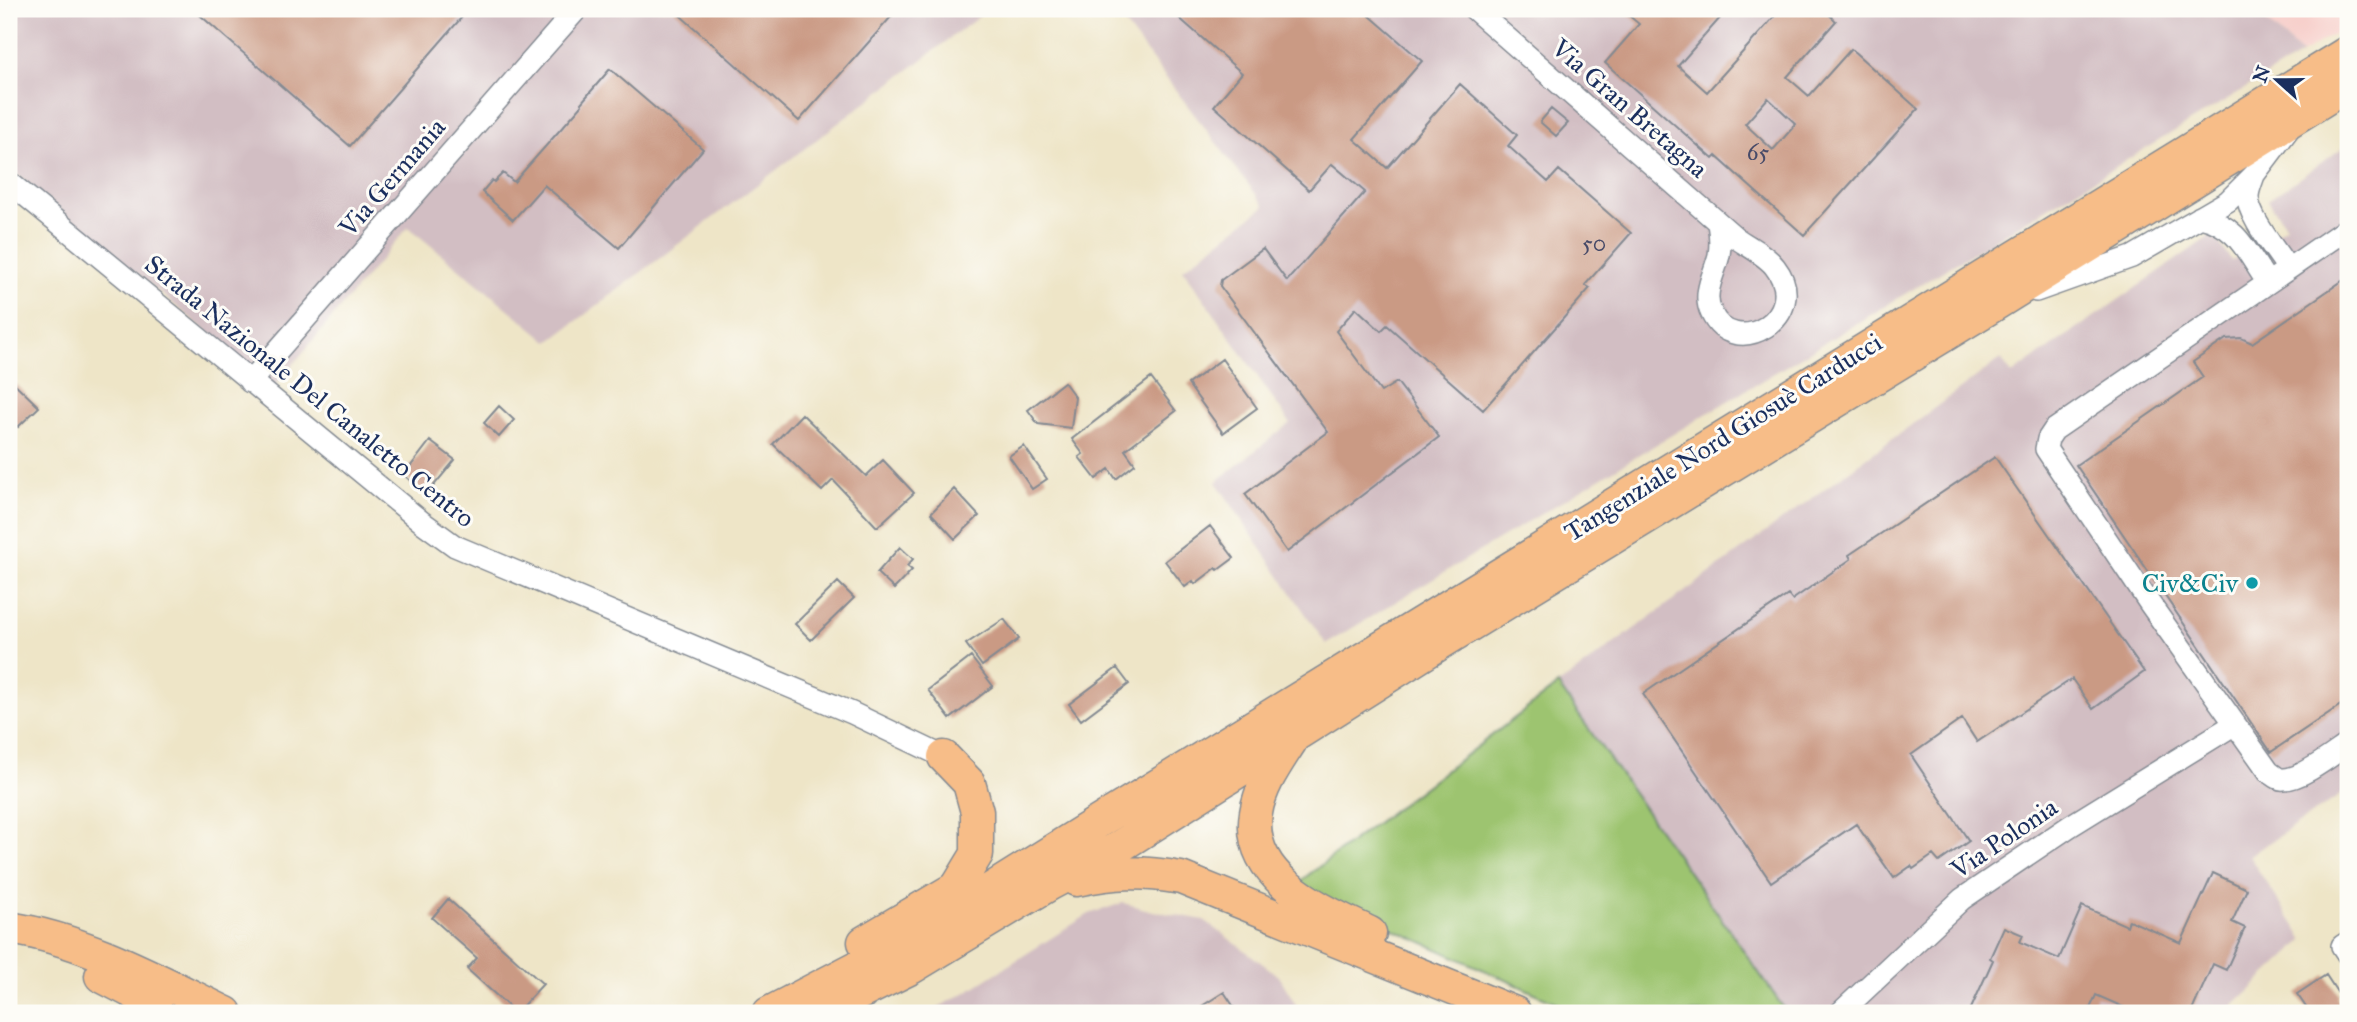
<svg xmlns="http://www.w3.org/2000/svg" width="2357" height="1022" viewBox="0 0 2357 1022" font-family="'IM FELL Great Primer',serif">
	<style>
		.built { fill: #f7d0cc }
		.industrial { fill: #d2bec3 }
		.green { fill: #9dc470; stroke: #5c7a67; stroke-width: 2 }
		.building { fill: #ca9a84; fill-rule: evenodd }
		.lines { fill: none; stroke-linecap: round; stroke-linejoin: round }
		.minor-casing { stroke: #848a92; stroke-width: 24 }
		.highway-casing { stroke: #848a92; stroke-width: 35 }
		.minor { stroke: #fff; stroke-width: 21 }
		.highway { stroke: #f7bd88; stroke-width: 32 }
		.culture-dot { fill: #0f9aa8; stroke: #fdfcf7; stroke-width: 2.5 }
		.labels { text-anchor: middle; dominant-baseline: central; stroke-width: 6; stroke-linejoin: round; paint-order: stroke }
		.number-label { font-size: 23px; fill: #474a68 }
		.street-label { font-size: 26px; fill: #1b2f5e; stroke: #fdfcf7 }
		.culture-label { font-size: 26px; fill: #0d838f; stroke: #fdfcf7; text-anchor: end }
	</style>
	<rect width="100%" height="100%" fill="#fdfcf7"/>
	<filter id="ink" filterUnits="userSpaceOnUse"><feTurbulence type="fractalNoise" baseFrequency=".0143" numOctaves="2"/><feDisplacementMap in="SourceGraphic" scale="14" xChannelSelector="R" yChannelSelector="G"/><feConvolveMatrix kernelMatrix="1 2 1 2 8 2 1 2 1" color-interpolation-filters="sRGB"/></filter>
	<filter id="wash" filterUnits="userSpaceOnUse"><feTurbulence type="fractalNoise" baseFrequency=".00686" numOctaves="4" result="noise"/><feDisplacementMap in="SourceGraphic" scale="28" xChannelSelector="R" yChannelSelector="G"/><feGaussianBlur stdDeviation="1.57" result="paint"/><feColorMatrix in="noise" values="0 0 0 0 0 0 0 0 0 0 0 0 0 0 0 0 0 1.4 0 .05"/><feComposite in="paint" operator="in"/></filter>
	<g filter="url(#wash)">
		<rect width="100%" height="100%" fill="#eee5c7"/>
		<path class="built" d="M2253,9h95v16l-46,29z"/>
		<path class="industrial" d="M9,9h980l-440,333 -141,-115 -134,160 -265,-219z
			M1113,9h1140l49,45 -976,590 -110,-162 74,-59 -107,-154 82,-63z
			M2348,144v646l-99,66 55,84 -78,73h-439l-229,-328 443,-326 11,15 201,-140 19,27 54,-35 -18,-26z
			M1123,903l30,8 51,9 75,56 22,37h-374l38,-20 124,-79z"/>
		<path class="green" d="M1558,685l229,328h-208l-266,-120 -14,-11z"/>
		<g id="blocks">
			<path class="building" d="M193,9h276l-119,137z
				M673,9h225l-99,112z
				M1169,9h193l60,52 -68,78 33,29 73,-84 57,51 -9,11 40,36 11,-12 72,63 -46,52 5,3 -107,122 -96,-85 -6,6 -25,-23 -20,23 45,61 16,-10 42,55 -152,115 -42,-58 83,-62 -108,-146 1,-6 42,-31 24,32 78,-89 -33,-28 -23,26 -95,-84 28,-33z
				M1621,9h107l-50,57 29,26 74,-83h42l13,12 -49,56 22,19 42,-47 67,60 -114,126 -88,-79 -3,3 -108,-96 34,-39zM1768,98l28,26 -23,26 -28,-26z
				M610,69l93,80 -84,99 -75,-63 -31,35 -31,-28 10,-12 2,2 9,-9 11,9 68,-77 -1,-2z
				M1551,109l17,14 -12,13 -16,-14z
				M2348,277v423l-77,52 -195,-287 127,-88 -10,-15 33,-23 15,-1 11,5z
				M1222,359l35,49 -34,25 -35,-49z
				M9,378l30,29 -21,20 -9,-9z
				M1151,378l25,33 -51,39 10,14 -19,15 -7,-10 -13,10 -17,-22 4,-3 -11,-15z
				M1064,382l11,15 -4,31 -33,-4 -10,-14z
				M499,406l15,14 -15,17 -15,-14z
				M802,414l64,62 17,-16 31,33 -37,34 -44,-47 -11,11 -49,-47z
				M430,441l25,19 -29,35 -22,-20z
				M1024,446l23,33 -15,10 -23,-33z
				M1995,457l149,215 -51,37 -21,-30 -95,63 -15,-23 -51,36 58,86 -30,21 -6,-7 -20,14 -2,-3 -17,12 -38,-54 -85,58 -128,-188 145,-99 4,5 59,-41 -2,-4z
				M954,489l25,27 -24,23 -24,-26z
				M1210,526l24,32 -16,12 -2,-2 -21,16 -2,-3 -8,6 -20,-26z
				M900,547l13,12 -6,7 5,4 -18,19 -17,-16z
				M838,582l16,16 -43,42 -16,-16z
				M1004,619l15,20 -37,27 -16,-22z
				M971,657l22,29 -43,33 -22,-29z
				M1117,668l12,16 -48,36 -12,-16z
				M2213,873l34,16 -15,33 13,6 -19,42 -13,-6 -22,49h-54l-41,-18 -8,18h-119l24,-53 -3,-2 14,-31 19,8 -3,7 39,17 23,-53 45,20 2,-6 52,23z
				M448,899l95,85 -27,29 -49,-44 10,-11 -45,-40z
				M2326,975l13,20 -2,3 9,15h-36l-13,-19z
				M1224,992l14,21h-47z"/>
		</g>
	</g>
	<g filter="url(#ink)">
		<use href="#blocks" fill-opacity="0" stroke="#848a92" stroke-width="2"/>
		<g class="lines">
			<g class="minor-casing">
				<path id="minor" d="M1474,9l262,229c13,9 30,17 39,29 38,49 -42,96 -64,45 -9,-19 4,-39 8,-57 2,-12 1,-21 -1,-32
					M2254,175c-2,7 -6,15 -6,22 0,20 29,54 40,72
					M9,182l413,340 33,24 397,167 92,44
					M2200,217c38,8 47,36 68,66
					M2348,228l-294,202 -6,9 -2,10 104,155 119,168c5,3 9,8 15,7 18,0 49,-25 64,-35
					M2036,291l96,-34 96,-56 26,-26 37,-49
					M250,382l327,-373
					M2348,942l-6,4 6,9
					M1840,1013l122,-114 108,-73 165,-102"/>
			</g>
			<g class="highway-casing">
				<path id="highway" d="M1291,741c-14,22 -31,45 -35,72 -11,66 67,97 114,120
					M1076,880c40,-8 64,-9 105,-2l334,135
					M9,928c75,11 149,52 217,85
					M864,942l93,-55 20,-33v-42l-8,-29 -25,-26
					M101,976l35,18 22,19
					M769,1013l144,-75 185,-116 1250,-770
					M820,1013l91,-45 139,-84 64,-34 330,-209 550,-336 354,-220"/>
			</g>
			<use href="#minor" class="minor"/>
			<use href="#highway" class="highway"/>
		</g>
	</g>
	<circle class="culture-dot" cx="2252" cy="583" r="7"/>
	<g class="labels">
		<g class="number-label">
			<text x="1758" y="152">65</text>
			<text x="1594" y="243">50</text>
		</g>
		<g class="street-label">
			<text transform="translate(1630 108) rotate(41)">Via Gran Bretagna</text>
			<text transform="translate(392 177) rotate(-49)">Via Germania</text>
			<text transform="translate(310 391) rotate(39)">Strada Nazionale Del Canaletto Centro</text>
			<text transform="translate(1723 437) rotate(-32)">Tangenziale Nord Giosuè Carducci</text>
			<text transform="translate(2004 838) rotate(-34)">Via Polonia</text>
		</g>
		<g class="culture-label">
			<text x="2238" y="583">Civ&amp;Civ</text>
		</g>
	</g>
	<rect width="2357" height="1022" fill="none" stroke="#fdfcf7" stroke-width="35"/>
	<g transform="translate(2277 80) rotate(291)" stroke="#fdfcf7" stroke-width="5" paint-order="stroke">
	<path d="M0-5L12 26L0 18L-12 26Z" fill="#1b2f5e"/>
	<text y="-10" font-size="19" font-weight="bold" text-anchor="middle" fill="#1b2f5e">N</text>
	</g>
</svg>
